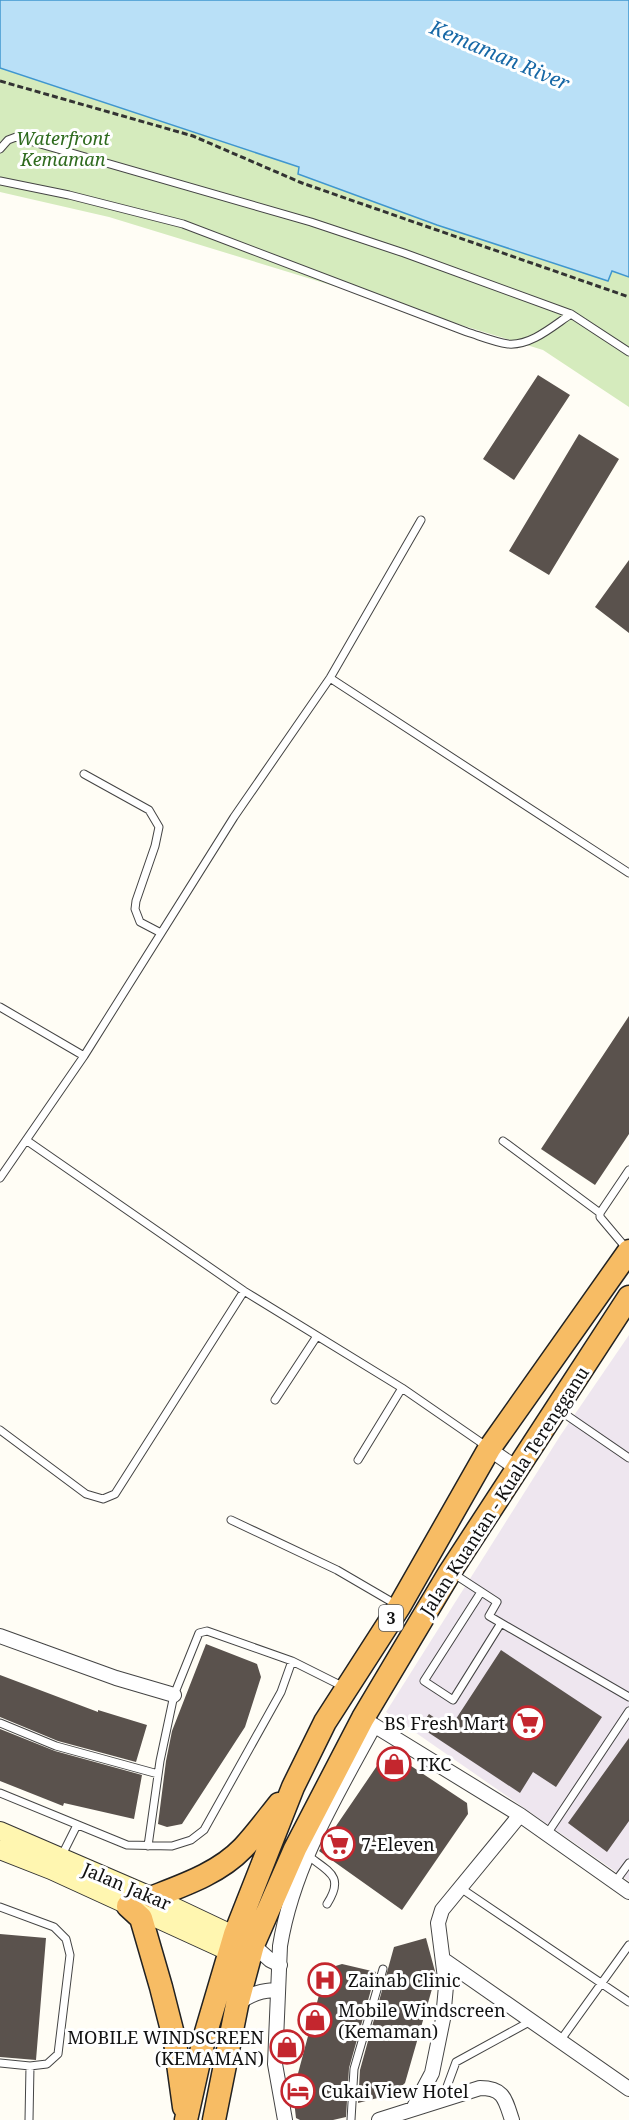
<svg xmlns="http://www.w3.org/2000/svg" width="629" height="2120" viewBox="0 0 629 2120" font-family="'Noto Serif',serif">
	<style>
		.industrial { fill: #eee6ef }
		.green { fill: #d5ebbd }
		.water { fill: #b9e0f7; stroke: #3f96cf; stroke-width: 1.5 }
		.building { fill: #5a524d }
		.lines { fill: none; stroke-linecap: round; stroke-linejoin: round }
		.service-casing { stroke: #444; stroke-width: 9 }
		.minor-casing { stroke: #444; stroke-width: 16 }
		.secondary-casing { stroke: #333; stroke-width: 20 }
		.trunk-casing { stroke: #222; stroke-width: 25 }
		.path { stroke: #333; stroke-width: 3; stroke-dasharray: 6 3; stroke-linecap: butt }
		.service { stroke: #fff; stroke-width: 7 }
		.minor { stroke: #fff; stroke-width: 14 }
		.secondary { stroke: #fff6b0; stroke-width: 18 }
		.trunk { stroke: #f7bc64; stroke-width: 22 }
		.labels { text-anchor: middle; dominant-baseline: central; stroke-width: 6; stroke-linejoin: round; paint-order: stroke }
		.shield { fill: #fff; stroke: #585858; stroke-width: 1.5 }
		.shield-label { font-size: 16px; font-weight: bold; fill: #111 }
		.park-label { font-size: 18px; font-style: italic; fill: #2f6b1f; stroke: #fff }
		.street-label { font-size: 18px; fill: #111; stroke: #fff }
		.poi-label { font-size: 18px; fill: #111; stroke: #fff; text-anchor: start }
		.water-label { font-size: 20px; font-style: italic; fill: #1768a6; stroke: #fff }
	</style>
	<rect width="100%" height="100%" fill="#fffdf5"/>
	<path class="industrial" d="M629,1335v546l-243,-169 174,-276z"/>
	<path class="green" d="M0,68l300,99 -1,7 138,51 171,55 4,-9 17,6v130l-86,-57 -434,-133 -109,-25z"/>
	<path class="water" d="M0,0h629v277l-17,-6 -4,10 -171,-56 -139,-51 1,-7 -299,-99z"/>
	<path class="building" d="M538,375l32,20 -56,85 -31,-21z
		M579,434l40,25 -70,116 -40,-24z
		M629,560v73l-34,-26z
		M629,1016v118l-34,51 -54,-36z
		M206,1644l51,20 4,13 -16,50 -63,97 -15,3 -9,-3 8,-63 6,-30z
		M501,1650l101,67 -46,70 -23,-15 -13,21 -100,-66 9,-13 21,14z
		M0,1675l98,37v-2l49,15 -11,37 -78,-21 -58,-24z
		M0,1729l55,22 87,24 -8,44 -70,-16 -1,3 -63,-25z
		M629,1738v83l-22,31 -39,-29z
		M396,1756l71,47 1,11 -66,96 -83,-59 62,-91z
		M0,1934l46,4 -10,122 -36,-3z
		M426,1938l10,37 -31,108 -12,11 -35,9 2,-33 34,-123z
		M342,1964l34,8 -27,96 -3,49 -13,3h-33l-4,-2 -3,-26 33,-123z"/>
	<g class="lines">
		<g class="service-casing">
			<path id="service" d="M0,149l8,-9 8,-3 295,85 93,31 167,61 58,38
				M0,181l69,14 114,29 284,108c13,4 27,10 41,12 23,2 45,-18 63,-30
				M330,678l299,195
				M84,774l65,36 10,17 -4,19 -19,55 -1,8 5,13 21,11
				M0,1007l84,49
				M26,1140l218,151 158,97 84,58
				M503,1141l97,72
				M0,1178l84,-122 150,-239 96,-139 91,-158
				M627,1249l-27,-32v-4l29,-43
				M275,1400l42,-64
				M559,1410l70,48
				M0,1430l86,64 17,5 12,-5 129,-203
				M358,1460l44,-72
				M231,1520l106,50 60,35
				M454,1574l43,28 -8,14 12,7 -48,77 -29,-19 57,-89
				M501,1623l128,74
				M0,1723l56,23 102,28
				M0,1793l127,52 45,1 19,-6 13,-10 77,-138 11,-31
				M547,1834l82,-123
				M148,1846l12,-85 14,-66 25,-62 8,-2 85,30 52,26
				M307,1855c22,17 38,21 20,49
				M61,1857l16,-32
				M615,1882l14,-19
				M459,1887l170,115
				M0,1907l54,20 12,12 4,16 -12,99 -11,10 -17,2 -30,-3
				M560,2041l69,-96
				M442,2100l14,-38 75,-41
				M29,2120l1,-54
				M351,2120l3,-51 29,-100"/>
		</g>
		<g class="minor-casing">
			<path id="minor" d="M489,1449l29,20
				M0,1636l116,42 58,17
				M367,1721l153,94 109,77
				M253,1945l17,15 10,5
				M444,1960l185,129
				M238,2003c14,-9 23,-13 40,-13
				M413,2109l19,-36 11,-54 3,-33 -8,-63 4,-13 78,-95
				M285,2120l-10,-56 5,-118c13,-80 56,-150 94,-220
				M379,2120l101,-32c24,0 25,11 32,32"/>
		</g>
		<g class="secondary-casing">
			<path id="secondary" d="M0,1831l153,66 93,44
				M0,1850l51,20 190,87"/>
		</g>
		<g class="trunk-casing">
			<path id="trunk" d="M153,1897c31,-12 66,-24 90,-49 13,-14 24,-29 36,-44
				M128,1906l13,12 20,69 14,55 9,65
				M186,2120l18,-81 31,-105 58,-147 32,-65 74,-115 90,-158 140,-198
				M214,2120l23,-115 16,-60 42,-96 68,-131 87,-146 179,-275"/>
		</g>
		<path class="path" d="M0,81l193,55 109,47 327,114"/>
		<use href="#service" class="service"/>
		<use href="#minor" class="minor"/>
		<use href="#secondary" class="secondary"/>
		<use href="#trunk" class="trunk"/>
	</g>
	<defs>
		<g id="supermarket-ring" transform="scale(1.725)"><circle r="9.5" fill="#fff" stroke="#c4262e" stroke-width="1.5"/><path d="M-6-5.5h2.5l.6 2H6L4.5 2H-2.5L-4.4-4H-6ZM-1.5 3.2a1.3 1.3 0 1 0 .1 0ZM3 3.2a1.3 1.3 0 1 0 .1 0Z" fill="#c4262e"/></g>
		<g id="shop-ring" transform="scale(1.725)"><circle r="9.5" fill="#fff" stroke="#c4262e" stroke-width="1.5"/><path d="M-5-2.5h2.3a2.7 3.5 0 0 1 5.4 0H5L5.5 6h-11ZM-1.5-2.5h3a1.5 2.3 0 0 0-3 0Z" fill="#c4262e"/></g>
		<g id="hospital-ring" transform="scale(1.725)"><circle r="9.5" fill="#fff" stroke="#c4262e" stroke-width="1.5"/><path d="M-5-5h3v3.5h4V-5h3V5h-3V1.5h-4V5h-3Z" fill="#c4262e"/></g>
		<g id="hotel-ring" transform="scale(1.725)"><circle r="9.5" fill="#fff" stroke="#c4262e" stroke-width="1.5"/><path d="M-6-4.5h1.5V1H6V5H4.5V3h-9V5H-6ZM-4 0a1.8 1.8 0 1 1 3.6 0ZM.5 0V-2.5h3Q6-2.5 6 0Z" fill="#c4262e"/></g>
	</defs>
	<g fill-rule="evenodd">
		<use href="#supermarket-ring" x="528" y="1723"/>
		<use href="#shop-ring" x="394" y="1764"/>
		<use href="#supermarket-ring" x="338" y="1844"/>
		<use href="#hospital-ring" x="325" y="1980"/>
		<use href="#shop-ring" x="315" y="2020"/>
		<use href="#shop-ring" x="287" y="2047"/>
		<use href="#hotel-ring" x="298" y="2091"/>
	</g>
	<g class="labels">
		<rect class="shield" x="379" y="1605" width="24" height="26" rx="4.5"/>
		<g class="shield-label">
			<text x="391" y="1618">3</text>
		</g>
		<g class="park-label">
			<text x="63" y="138">Waterfront<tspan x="63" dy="21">Kemaman</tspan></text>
		</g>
		<g class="street-label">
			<text transform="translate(504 1491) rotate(-57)">Jalan Kuantan - Kuala Terengganu</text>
			<text transform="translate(127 1886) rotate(23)">Jalan Jakar</text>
		</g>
		<g class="poi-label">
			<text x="505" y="1723" text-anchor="end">BS Fresh Mart</text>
			<text x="417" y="1764">TKC</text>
			<text x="361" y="1844">7-Eleven</text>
			<text x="348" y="1980">Zainab Clinic</text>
			<text x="338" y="2010">Mobile Windscreen<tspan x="338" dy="21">(Kemaman)</tspan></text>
			<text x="264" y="2037" text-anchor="end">MOBILE WINDSCREEN<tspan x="264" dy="21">(KEMAMAN)</tspan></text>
			<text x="321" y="2091">Cukai View Hotel</text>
		</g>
		<g class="water-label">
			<text transform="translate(500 55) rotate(23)">Kemaman River</text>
		</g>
	</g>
</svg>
